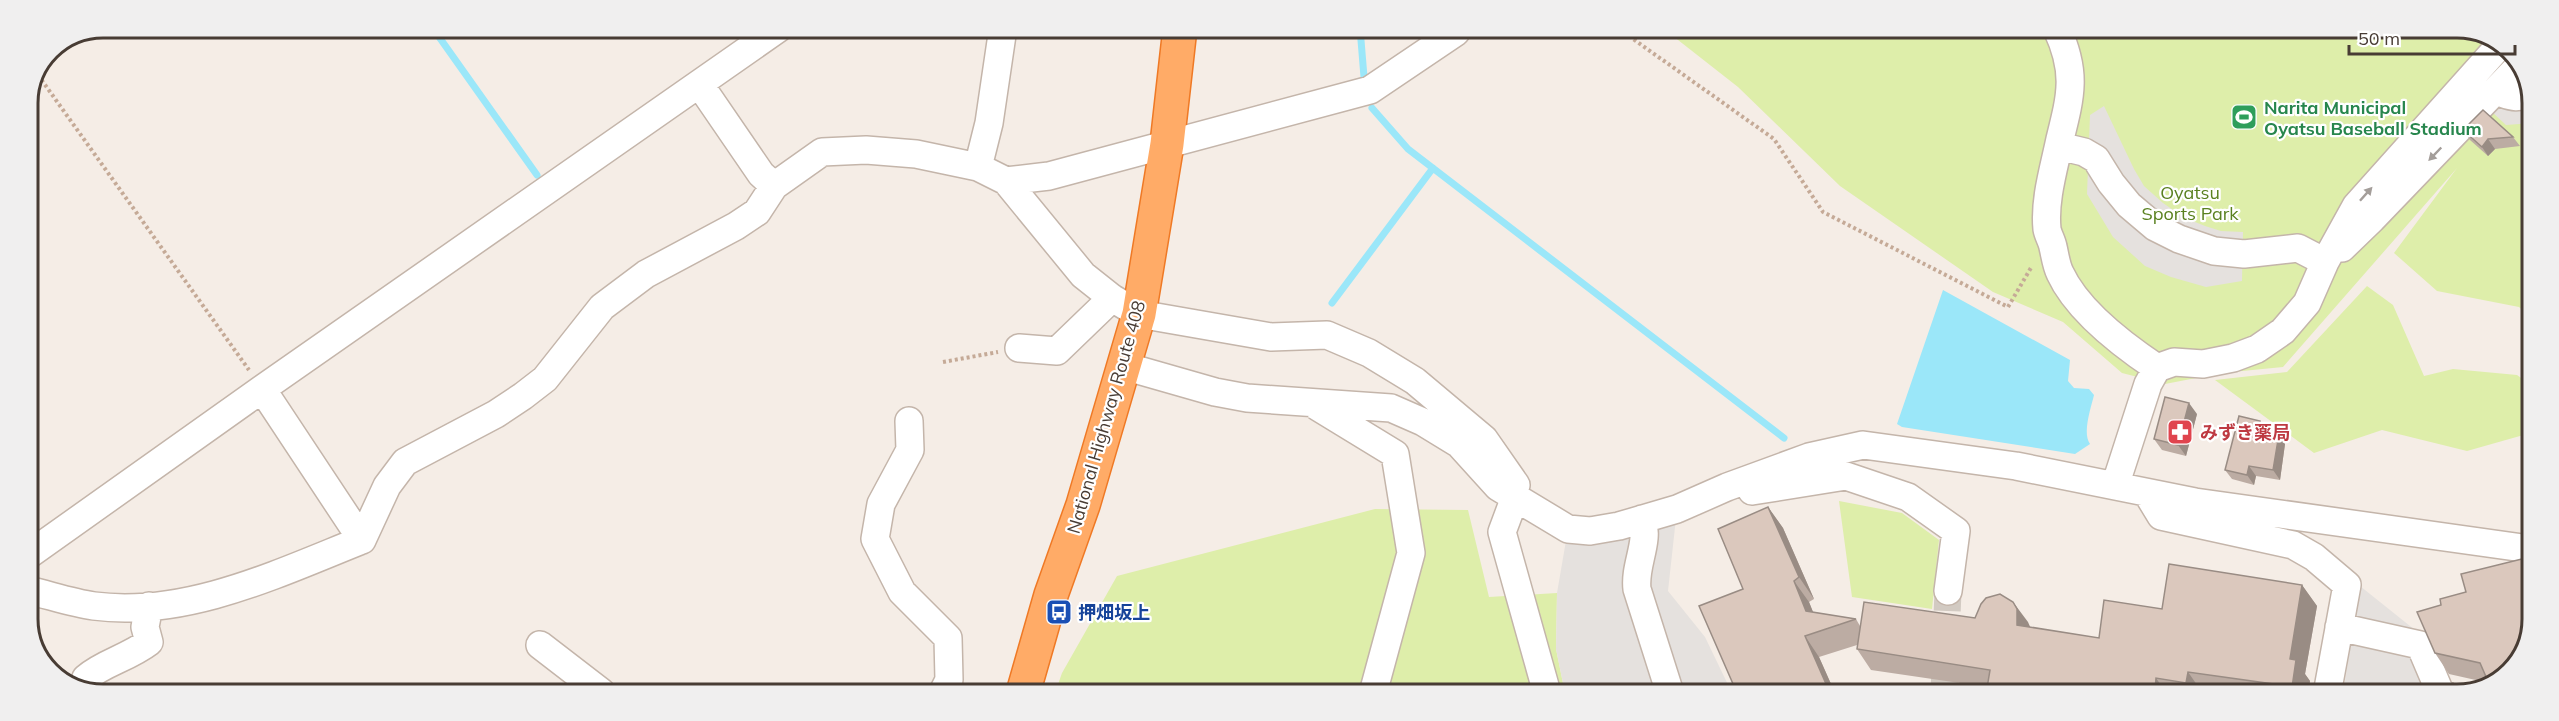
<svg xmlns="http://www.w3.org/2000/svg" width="2559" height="721" viewBox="0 0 2559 721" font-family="Mulish,'Noto Sans JP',sans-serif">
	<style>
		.green { fill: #deeeaa }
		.parking { fill: #e5e1de }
		.water { fill: #9be7f9 }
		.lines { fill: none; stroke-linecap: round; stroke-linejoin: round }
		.stream { stroke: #9be7f9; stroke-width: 7 }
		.minor-tunnel { stroke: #d2cac2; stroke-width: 27; stroke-dasharray: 27 14; stroke-linecap: butt }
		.minor-casing { stroke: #c4b5aa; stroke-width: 30 }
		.highway-casing { stroke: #ef7925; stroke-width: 36 }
		.path { stroke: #c5aa97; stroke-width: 4; stroke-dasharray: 3 3; stroke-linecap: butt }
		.minor { stroke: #fff; stroke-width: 27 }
		.highway { stroke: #ffab67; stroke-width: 33 }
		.wall { fill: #bcaca3 }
		.shaded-wall { fill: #998c84 }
		.building { fill: #dbc8bd; stroke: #998c84; stroke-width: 1.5 }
		.oneway { fill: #a49e9a }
		.labels { text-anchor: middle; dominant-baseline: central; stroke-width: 4.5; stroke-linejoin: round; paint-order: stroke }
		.leisure-label { font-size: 18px; font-weight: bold; fill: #27864d; stroke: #fff; text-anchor: start }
		.park-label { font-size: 18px; fill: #5a8120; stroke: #fff }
		.street-label { font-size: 18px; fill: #483c34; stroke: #fff }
		.health-label { font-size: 18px; font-weight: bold; fill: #be3a42; stroke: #fff; text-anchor: start }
		.transit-label { font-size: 18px; font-weight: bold; fill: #164399; stroke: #fff; text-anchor: start }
		.rim { fill: none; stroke: #483c34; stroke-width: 3 }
	</style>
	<rect width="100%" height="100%" fill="#f5ede6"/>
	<path class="green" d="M1664,29h812l38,24 18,44 -1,221 -12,-11 -82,-16 -43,-38 63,-85 -174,199 -61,6 -57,11 -43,-11 -59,-51 -70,-30 -153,-106 -102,-99z
		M2367,286l26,19 31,71 29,-7 64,6 14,10 -1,51 -3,-2 -60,17 -85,-21 -68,23 -99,-73 72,-8z
		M1839,501l63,12 37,27 -7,69 -80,-12z
		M1375,509l93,1 21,87 68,-4 -1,56 9,44h-510l7,-20 55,-97z"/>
	<path class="parking" d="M2524,79l8,18v26l-26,2 -14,-13z
		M2104,106l30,63 10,17 19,17 22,15 20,8 16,5 22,1 -1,49 -36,6 -35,-10 -26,-11 -32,-29 -26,-43 3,-79z
		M1677,509l-9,82 37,46 27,56h-167l-9,-44 1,-56 11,-64z
		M2360,586l65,52 17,43 24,10 -9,3h-114z"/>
	<path class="water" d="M1943,290l127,70 -2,21 6,7 15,1 5,6c-3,13 -12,38 -4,49l-15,10 -173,-27 -5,-3z"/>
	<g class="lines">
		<path class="stream" d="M432,27l105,148
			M1360,28l4,49
			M1372,108l36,41 376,289
			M1332,303l101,-135"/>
		<path class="minor-tunnel" d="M1944,693l4,-102"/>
		<g class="minor-casing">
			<path id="minor" d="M2057,29c20,43 14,66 3,110 -6,29 -16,61 -13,90 1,6 5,12 6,18 2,8 3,18 7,26 17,37 64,73 97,95
				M700,85l61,89 13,12
				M2495,91c14,4 21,10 35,1
				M2059,146l25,6 12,7 15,24 18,22 26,22 24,12 35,12 30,3 54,-6 27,14
				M978,167l11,-44 14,-95
				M1006,181l77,94 29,23 27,16 132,23 56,-2 42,18 46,28 69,58 32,46
				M2342,248l30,-29 147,-153
				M1019,348l38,3 55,-53
				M1124,366l91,26 32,6 144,10 32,14 36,22 39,43 70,42 22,2 29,-5 58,-17 50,-22 82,-30 54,-12 153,21 179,36 335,47
				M262,389l100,151
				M1318,407l77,47 16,99 -38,140
				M909,421l1,29 -29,54 -6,35 27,53 46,46 1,42 -6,12
				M2115,486l33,-102 9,-16 17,-6 29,2 30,-6 24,-9 26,-18 24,-28 18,-41 31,-56 144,-161
				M1752,491l94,-15 62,21 48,34 -8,60
				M2147,493l14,23 132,29 21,12 33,28 -20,109
				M1515,497l-13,35 45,161
				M1642,519c8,23 -8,46 -5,70l33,104
				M27,556l235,-167 517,-361
				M27,590c22,5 45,13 67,16 92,12 185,-33 268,-66l25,-54 18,-24 91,-48 27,-18 22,-17 57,-72 44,-33 90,-48 21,-14 17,-26 48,-34 44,-2 50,4 62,13 28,14 43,-5 321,-86 86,-58 -5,-4
				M2339,627l81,18 20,47 4,2
				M540,645l61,47
				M86,692v-14c17,-15 42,-20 63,-36l-4,-15 4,-21"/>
		</g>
		<g class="highway-casing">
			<path id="highway" d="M1023,693l28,-98 32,-90 56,-191 28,-170 13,-116"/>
		</g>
		<path class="path" d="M1619,29l155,110 49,73 185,95 24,-41
			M38,75l211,295
			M943,362l55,-10"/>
		<use href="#minor" class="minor"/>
		<use href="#highway" class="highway"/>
	</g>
	<path class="wall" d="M2463,130l50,7 7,9 -25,3 -7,7 -18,-16z
		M2197,414l-11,42 -24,-6 -8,-11z
		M2260,421l7,10v2l12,1 6,10 -5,36 -24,-4 -2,9 -22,-6 -7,-9z
		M1768,507l15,21 31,71 -5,3 4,10 43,7 4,7 115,-8 38,-16 17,25 69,11 63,-29 140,-24 15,21 -12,68 5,7 -2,13h-96l-10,-2v2h-216l1,-7 -116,-17 -14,-21v-4l-38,12 16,36h-98l6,-104z
		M2466,592l37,86 -14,5 -40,-9 -14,-21 6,-48z"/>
	<path class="shaded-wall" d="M2488,139l7,10 -7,7 -6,-9z
		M2189,403l8,11 -11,42 -8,-11z
		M2260,421l7,10 -2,10 -7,-10z
		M2279,434l6,10 -5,36 -7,-10z
		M2249,466l7,10 -2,9 -7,-10z
		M1768,507l15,21 31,71 -15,-22z
		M1794,581l15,21 12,30 -15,-21z
		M2302,585l15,21 -12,68 5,7 -2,13h-17l-1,-35z
		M2013,602l15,20 3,7 -14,-4z
		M1805,636l14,21 16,36h-5z
		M2188,672l14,20v2h-8l-8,-11z
		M2156,678l11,16h-10l-2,-4z"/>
	<path class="building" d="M2483,110l30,27 -25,2 -6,8 -19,-17z
		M2165,397l24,6 -11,42 -24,-6z
		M2239,416l21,5 -2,10 21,3 -6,36 -24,-4 -2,9 -22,-5z
		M2530,467v28l-3,-1z
		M1768,507l31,70 -5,4 12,30 50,8 -51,17 25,57h-93l-38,-87 44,-17 -25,-60z
		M2530,557v81l-27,40 -5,2 -1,-4 -10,3 -7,-16 -45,-10 -18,-41 24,-7 -1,-6 26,-7 -5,-18z
		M2169,564l133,21 -12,74 6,1 -5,34h-19l1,-10 -85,-12 -2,11 -30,-5 -1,12 -3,-1 -1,5h-165l4,-24 -133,-21 7,-47 111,16 6,-14 5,-6 14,-4 13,8 4,7v16l82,13 5,-38 58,9z"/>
	<defs><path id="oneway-solid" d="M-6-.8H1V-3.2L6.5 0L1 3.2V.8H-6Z" transform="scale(1.5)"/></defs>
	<g class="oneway">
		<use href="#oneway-solid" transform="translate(2435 154) rotate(134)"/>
		<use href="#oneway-solid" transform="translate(2366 194) rotate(-48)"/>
	</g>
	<defs>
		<g id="stadium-square" transform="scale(1.35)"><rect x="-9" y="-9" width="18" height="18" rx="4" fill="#2e9e5b" stroke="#fff"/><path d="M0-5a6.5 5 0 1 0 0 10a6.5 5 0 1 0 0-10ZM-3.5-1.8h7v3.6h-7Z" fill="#fff"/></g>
		<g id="pharmacy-square" transform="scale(1.35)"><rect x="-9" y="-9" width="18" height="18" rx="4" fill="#e0444e" stroke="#fff"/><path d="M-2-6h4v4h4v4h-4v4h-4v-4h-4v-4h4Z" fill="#fff"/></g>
		<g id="bus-square" transform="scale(1.35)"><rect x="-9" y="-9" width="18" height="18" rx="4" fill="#1a4fb4" stroke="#fff"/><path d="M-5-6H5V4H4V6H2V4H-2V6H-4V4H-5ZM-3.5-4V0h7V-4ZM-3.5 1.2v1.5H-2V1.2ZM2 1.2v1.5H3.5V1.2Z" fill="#fff"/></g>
	</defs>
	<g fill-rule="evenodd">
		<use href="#stadium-square" x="2244" y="117"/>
		<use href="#pharmacy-square" x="2180" y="432"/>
		<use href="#bus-square" x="1059" y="612"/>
	</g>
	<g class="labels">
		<g class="leisure-label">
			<text x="2264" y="107">Narita Municipal<tspan x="2264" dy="21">Oyatsu Baseball Stadium</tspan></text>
		</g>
		<g class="park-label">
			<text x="2190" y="192">Oyatsu<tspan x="2190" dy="21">Sports Park</tspan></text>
		</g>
		<g class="street-label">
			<text transform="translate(1106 417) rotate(-74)">National Highway Route 408</text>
		</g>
		<g class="health-label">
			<text x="2200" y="432">みずき薬局</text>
		</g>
		<g class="transit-label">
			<text x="1078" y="612">押畑坂上</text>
		</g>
	</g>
	<path d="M0 0H2559V721H0ZM103 38H2457A65 65 0 0 1 2522 103V619A65 65 0 0 1 2457 684H103A65 65 0 0 1 38 619V103A65 65 0 0 1 103 38Z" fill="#f0efef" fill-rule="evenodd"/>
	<path class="rim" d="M103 38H2457A65 65 0 0 1 2522 103V619A65 65 0 0 1 2457 684H103A65 65 0 0 1 38 619V103A65 65 0 0 1 103 38Z"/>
	<path d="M2349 45v9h166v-9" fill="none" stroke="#483c34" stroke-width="3"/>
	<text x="2358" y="45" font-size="18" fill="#483c34" stroke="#ffffff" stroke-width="4.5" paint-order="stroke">50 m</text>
</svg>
